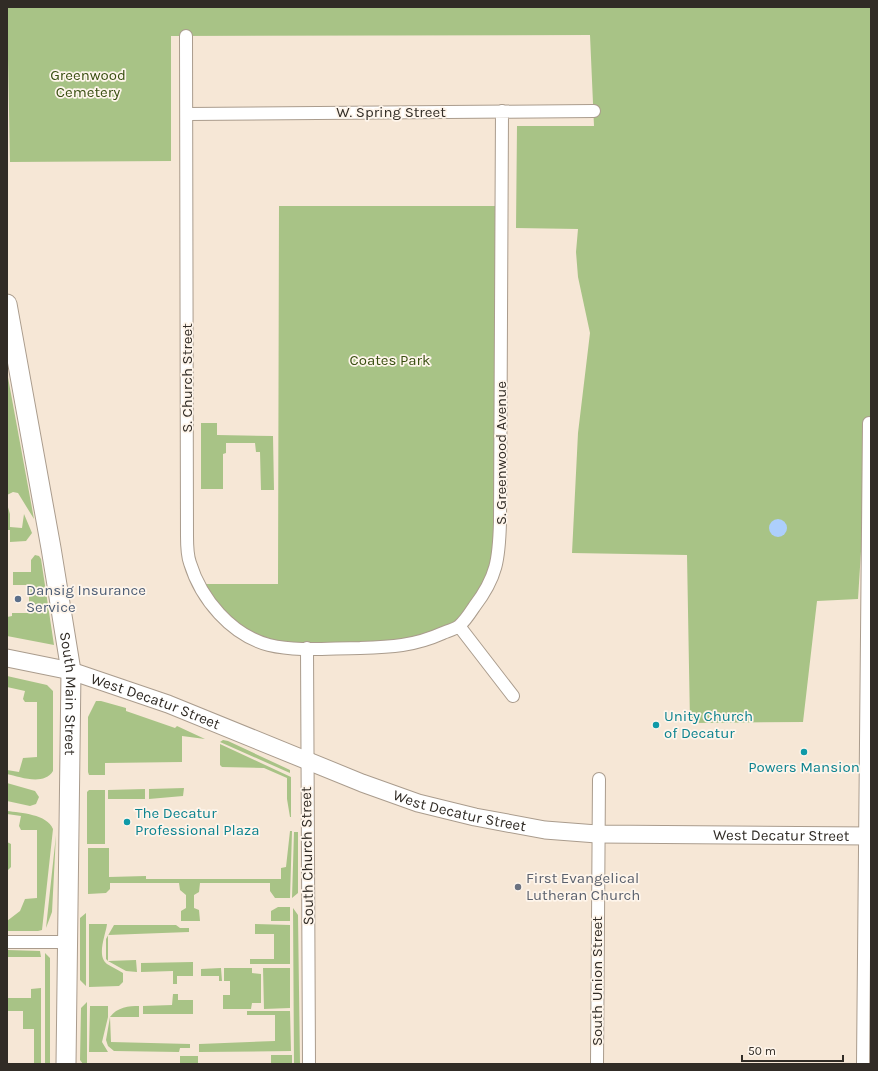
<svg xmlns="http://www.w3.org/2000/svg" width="878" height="1071" viewBox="0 0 878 1071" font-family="Karla,sans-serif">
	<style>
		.green { fill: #a8c386 }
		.water { fill: #adcffc }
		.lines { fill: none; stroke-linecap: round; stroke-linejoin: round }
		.street-casing { stroke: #aa9c8d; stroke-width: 14 }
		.secondary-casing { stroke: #aa9c8d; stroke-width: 19 }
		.primary-casing { stroke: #aa9c8d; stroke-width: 21 }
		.street { stroke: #fff; stroke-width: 12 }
		.secondary { stroke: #fff; stroke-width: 17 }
		.primary { stroke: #fff; stroke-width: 19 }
		.service-dot { fill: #5c6f8a; stroke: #fef5eb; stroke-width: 1.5 }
		.culture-dot { fill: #0f9aa8; stroke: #fef5eb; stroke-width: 1.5 }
		.worship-dot { fill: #6b7280; stroke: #fef5eb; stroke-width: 1.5 }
		.labels { text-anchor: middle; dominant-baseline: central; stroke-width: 3.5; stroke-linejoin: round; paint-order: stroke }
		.park-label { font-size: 15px; fill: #384e10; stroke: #fef5eb }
		.street-label { font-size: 15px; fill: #312c26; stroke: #fef5eb }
		.service-label { font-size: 15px; fill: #4e5e75; stroke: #fef5eb; text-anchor: start }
		.culture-label { font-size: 15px; fill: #0d838f; stroke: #fef5eb; text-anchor: start }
		.worship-label { font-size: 15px; fill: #5b616d; stroke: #fef5eb; text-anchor: start }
	</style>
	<rect width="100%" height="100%" fill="#f6e7d6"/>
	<path class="green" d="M7,7h864v416l-2,1 -11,175 -41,2 -14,121 -113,1 -3,-168 -115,-2 6,-120 12,-100 -12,-56 -2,-25 2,-23 -62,-1 1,-102h77l-4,-91 -419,1v125l-161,1z
		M279,206h223l-6,363 -37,57 -44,18 -124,4 -43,-13 -50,-51h80z
		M7,372l27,147 -16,-26 -5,-1 -6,3z
		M201,423h16v12l56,1 1,54h-13l-1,-38h-4l-1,-9h-29v10l-3,1v35h-22z
		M7,504l3,10v13l12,1 2,-14 8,19 -6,8 -16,1v-12h-3z
		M35,555l4,1 2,3 13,86 -47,-9v-19l5,-1v-3h17v-28h-16v-13h18v-12z
		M7,676l40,9 6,6v80c-9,15 -33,6 -46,3v-4l12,2 4,-14 14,-1v-55h-12l-2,-3 2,-8 -18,-4z
		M96,701h5l25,7v3l49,17 2,-2 28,13 -23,-3v26l-77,1v12h-16l-1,-3v-55z
		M223,740l5,1 62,29v3l-70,-31z
		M220,744l71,33v40h-1l-3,-18v-21l-23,-10 -42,-1 -2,-2z
		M7,783l28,8 4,6 -3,7 -6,2 -23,-5z
		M184,788l-1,8 -34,3v-10z
		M145,789v10h-37v-9z
		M89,790h16v54h-18v-52z
		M7,811c14,2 40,3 46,18l-11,101 -4,1h-31v-10l13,-10 5,-12 12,-1v-68h-16l-2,-4 2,-10 -14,-2z
		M290,831h2l-2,67h-15l-5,-7v-8h-70l-1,9 -5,3v13l5,2 1,11h-19v-10l5,-3v-13l-6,-5 -1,-7h-69v6l-4,4 -18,1v-46h21v29l37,-1v3h135v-11l5,-1z
		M294,832h4v61l-6,5z
		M56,835l-4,77 -6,16z
		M7,842l4,2v23l-4,4z
		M278,907h12v14h-19v-10z
		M293,908l5,7 2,149h-6z
		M86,913v73l-6,-6v-62z
		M89,924h18c-1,10 -11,32 0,40 5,3 11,6 16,9v9l-4,4 -30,1z
		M255,924l35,1v39h-40v-5h24v-25h-19z
		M114,925h62l4,3h9v4l-81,3v26l28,-1 1,12 -11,-1 -18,-10 -2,-2v-20z
		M7,950l33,1 1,6h-34z
		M45,953l5,5v106h-5z
		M193,962v14h-16v8h-4v-13l-32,1v-9z
		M221,968l1,13h-3v-5h-18v-7z
		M224,968h28v5l9,1v29h-9l-1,6h-28v-14h7v-14h-6z
		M263,968h27v40l-26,1z
		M41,988v76h-7v-35h-11v-18h-16v-13h24v-9z
		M173,994h5v6h15v14h-50v-8l29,-1z
		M87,1002v62h-4l-3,-4 1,-52z
		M90,1006h18v11l-6,25 6,10h-19z
		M139,1006v11h-29l1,25 79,2v4h-10l-1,4 -65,-1 -6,-5 -2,-6 4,-23c7,-10 19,-11 29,-11z
		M247,1011h43l1,40 -92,1v-8l76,-3v-26h-28z
		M271,1055h21v9h-21z
		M180,1056h18v8h-18z"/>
	<path class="water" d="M769 528a9 9 0 1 1 18 0a9 9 0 1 1-18 0Z"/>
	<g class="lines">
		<g class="street-casing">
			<path id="street" d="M186,36l1,500c0,9 0,19 3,27 11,36 41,72 79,82 29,7 61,3 91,3 31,-1 54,-2 83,-15 5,-2 12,-4 16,-7 6,-5 11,-13 15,-19 23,-30 25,-48 26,-85l2,-411
				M188,114l406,-3
				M459,626l54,70
				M307,648l2,416
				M7,942h60
				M597,1064l2,-285
				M863,1064l6,-641"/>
		</g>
		<g class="secondary-casing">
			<g id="secondary">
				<path id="s1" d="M7,658l64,13 97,33 194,79 56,20 57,14 70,13 52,4 274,2"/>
			</g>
		</g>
		<g class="primary-casing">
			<g id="primary">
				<path id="s2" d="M7,304l44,244 20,123 -5,393"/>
			</g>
		</g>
		<use href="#street" class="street"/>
		<use href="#secondary" class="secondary"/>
		<use href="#primary" class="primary"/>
	</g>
	<circle class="service-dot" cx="18" cy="599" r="4"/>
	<g class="culture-dot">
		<circle cx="656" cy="725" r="4"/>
		<circle cx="804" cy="752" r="4"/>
		<circle cx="127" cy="822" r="4"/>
	</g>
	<circle class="worship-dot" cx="518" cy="887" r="4"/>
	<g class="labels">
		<g class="park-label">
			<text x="88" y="75">Greenwood<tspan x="88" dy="17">Cemetery</tspan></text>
			<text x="390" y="360">Coates Park</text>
		</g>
		<g class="street-label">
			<text x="391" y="112">W. Spring Street</text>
			<text transform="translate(187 378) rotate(-90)">S. Church Street</text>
			<text transform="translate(501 453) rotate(-90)">S. Greenwood Avenue</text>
			<text stroke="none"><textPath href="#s2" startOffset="395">South Main Street</textPath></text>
			<text stroke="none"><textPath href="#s1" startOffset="155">West Decatur Street</textPath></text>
			<text stroke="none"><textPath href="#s1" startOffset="479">West Decatur Street</textPath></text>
			<text stroke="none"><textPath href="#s1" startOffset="803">West Decatur Street</textPath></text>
			<text transform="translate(307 856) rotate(-91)">South Church Street</text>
			<text transform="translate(597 981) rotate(-90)">South Union Street</text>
		</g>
		<g class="service-label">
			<text x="26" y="590">Dansig Insurance<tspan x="26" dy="17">Service</tspan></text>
		</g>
		<g class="culture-label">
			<text x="664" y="716">Unity Church<tspan x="664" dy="17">of Decatur</tspan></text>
			<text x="804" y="767" text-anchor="middle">Powers Mansion</text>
			<text x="135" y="813">The Decatur<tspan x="135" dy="17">Professional Plaza</tspan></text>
		</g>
		<g class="worship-label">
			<text x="526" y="878">First Evangelical<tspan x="526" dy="17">Lutheran Church</tspan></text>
		</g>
	</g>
	<rect width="878" height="1071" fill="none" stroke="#312c26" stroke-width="16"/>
	<path d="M742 1055v6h101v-6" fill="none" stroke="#312c26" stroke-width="2"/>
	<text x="748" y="1055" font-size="12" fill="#312c26" stroke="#fef5eb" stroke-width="3" paint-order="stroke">50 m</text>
</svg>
